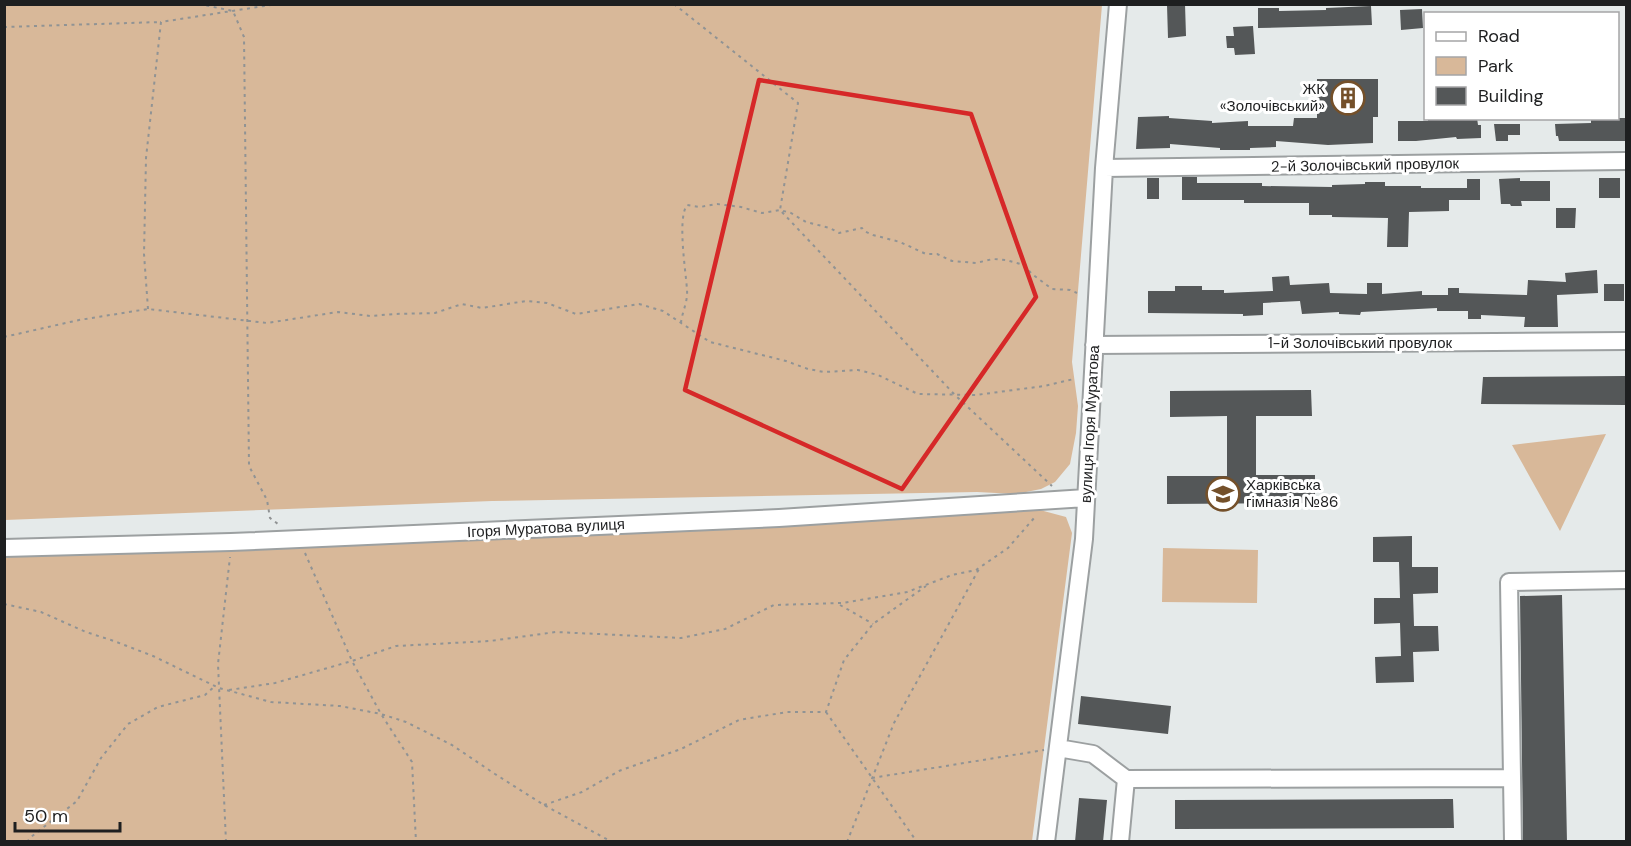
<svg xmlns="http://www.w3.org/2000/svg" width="1631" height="846" viewBox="0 0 1631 846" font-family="'DM Sans',sans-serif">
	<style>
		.green { fill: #d8b899 }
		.building { fill: #545758 }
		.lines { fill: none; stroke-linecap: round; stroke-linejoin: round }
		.minor-casing { stroke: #9ca0a1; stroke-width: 20 }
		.path { stroke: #909394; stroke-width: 2; stroke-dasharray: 3 4.5; stroke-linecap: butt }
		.minor { stroke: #fff; stroke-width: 16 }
		.marked { fill: none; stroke: #d62828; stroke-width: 4.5; stroke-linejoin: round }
		.labels { text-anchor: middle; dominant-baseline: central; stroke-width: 6; stroke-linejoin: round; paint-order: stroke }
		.poi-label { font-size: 15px; fill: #1e1f20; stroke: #fff; text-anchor: end }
		.street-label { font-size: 15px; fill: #1e1f20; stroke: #fff }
	</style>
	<rect width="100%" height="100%" fill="#e5eaea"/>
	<path class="green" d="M4,5h1098l-30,357 6,44 -2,27 -6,31 -15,18 -14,7 -25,5 -39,-2 -485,9 -487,19z
		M1606,434l-46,97 -48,-86z
		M1040,510l26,7 6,16 -40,308h-1027l-1,-289 318,-9z
		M1163,548l95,2 -1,53 -95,-1z"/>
	<path class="building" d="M1185,4l1,32 -18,2 -1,-33z
		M1371,6l1,19 -114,3v-20h21v3l47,-1v-2z
		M1422,9l1,19 -22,2 -1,-20z
		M1253,26l2,28 -20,1 -1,-7h-7l-1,-12h8l-1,-9z
		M1317,79h61v38h-5v26l-45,2 -52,-4v6l-26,1v2h-30v-2l-50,-4v4l-34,1 2,-32 31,-1v2l43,3v2l36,-2v5h45l1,-8h23z
		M1434,118h43l1,7h3v13l-24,1 -1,-2 -40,4h-18v-20h30v-2z
		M1591,118h35v23h-67l-1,-5h-2l-1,-12 36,-1z
		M1494,124h26v11h-12v6h-12z
		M1182,177h15v6h65v3l70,1v-2l33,-1v-2h20v4h36v2h46v-9h13v21h-31v11l-40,1 -1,35h-21l1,-29 -56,-1v-2h-23v-12h-65v-3h-62z
		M1147,178h12v21h-12z
		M1520,178v3h30v20h-29l1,5h-11l-1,-2h-9l-2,-25z
		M1599,178h21v20h-21z
		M1556,208h20l-1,20h-19z
		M1597,270l1,23 -41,2 1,32h-34l1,-10 -44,-2v4h-13v-8h-31v-3l-76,4 -1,3 -21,-1v-2l-37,2 -2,-13 -37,2v12l-20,1v-2l-95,-1v-22h27v-5h27v4h22v3l49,-2 -1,-14 17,-1 1,9 39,-2 1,10 37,1v-11h15v11l40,-3v4h26v-7h11v5l68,2 1,-15 38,2 -1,-9z
		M1604,284h20v17h-20z
		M1626,376v29l-145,-1 2,-27z
		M1311,390l1,26h-56v59h59v28l-148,1v-28h60v-60l-57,1v-26z
		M1412,536v31h26v26l-25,1 1,32h24l1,25 -26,1 1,30 -38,1 -1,-26 26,-1 -1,-33 -26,1v-26h26l-1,-36h-26v-25z
		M1562,595l5,247h-44l-3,-246z
		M1081,696l90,10 -3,28 -90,-10z
		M1079,798l28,2 -4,42h-28z
		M1453,799l1,29 -279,1v-29z"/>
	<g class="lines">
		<g class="minor-casing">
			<path id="minor" d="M1104,168l522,-7
				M1094,345l532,-4
				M4,548l227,-6 548,-24 307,-20
				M1058,748l35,6 33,25 -6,63
				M1126,779l386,-1
				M1046,842l38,-303 20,-371 14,-164
				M1513,842l-4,-260 117,-2"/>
		</g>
		<path class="path" d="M199,4l34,7 11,26 5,429 18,34 3,18 8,6
			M674,4l124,99 -18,107 175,185 97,91
			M4,27l157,-5
			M148,309l-4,-55 2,-96 15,-136 116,-18
			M681,323c1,-11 7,-21 6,-33 -1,-18 -10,-71 0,-85l13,2 17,-3 24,3 21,6 18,-3 11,3 15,9 24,6 9,5 23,-5 2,3 9,4 27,7 26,12h11l15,7 24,2 17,-4 13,1 18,5 8,9 20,15 18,1 7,3
			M4,337l75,-17 69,-11 119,14 71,-11 32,4 24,-2 41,-1 27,-9 20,4 44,-7 21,2 29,11 63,-10 24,7 47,31 76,19 22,8 16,3 34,-2 20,5 40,19 58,1 68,-9 30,-7
			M305,553l47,108 29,53 31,48 4,80
			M4,604l37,8 45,20 28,9 39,15 66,32 52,14 69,4 41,8 25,8 46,23 43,29 49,31 68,37
			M840,605l33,19
			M229,690l46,-7 77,-22 44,-15 94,-5 66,-9 125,6 44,-9 49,-24 68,-2 65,-11 45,-17 24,-5 32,-22 27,-31
			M826,712l91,130
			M872,778l172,-28
			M544,805l38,-13 37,-21 62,-22 58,-29 48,-8h39l18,-52 29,-36 53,-38
			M27,842l4,-5 46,-36 24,-43 27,-34 30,-17 47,-12 10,-9
			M226,842l-8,-178 12,-107
			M847,842l47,-119 85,-154"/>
		<use href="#minor" class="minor"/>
	</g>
	<path class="marked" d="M759,80l212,34 65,183 -134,192 -217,-99z"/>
	<defs>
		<g id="building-ring" transform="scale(1.725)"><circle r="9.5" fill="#fff" stroke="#74502a" stroke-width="1.5"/><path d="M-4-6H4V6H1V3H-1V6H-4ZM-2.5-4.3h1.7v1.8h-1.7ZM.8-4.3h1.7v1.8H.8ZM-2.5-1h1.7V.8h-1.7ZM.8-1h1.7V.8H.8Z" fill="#74502a"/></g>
		<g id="school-ring" transform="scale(1.725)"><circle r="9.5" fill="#fff" stroke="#74502a" stroke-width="1.5"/><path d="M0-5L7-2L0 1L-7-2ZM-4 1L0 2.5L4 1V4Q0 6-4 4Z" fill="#74502a"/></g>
	</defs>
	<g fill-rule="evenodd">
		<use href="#building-ring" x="1348" y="98"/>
		<use href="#school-ring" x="1223" y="494"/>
	</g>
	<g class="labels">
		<g class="poi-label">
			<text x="1325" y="89">ЖК<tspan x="1325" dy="17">«Золочівський»</tspan></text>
			<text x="1246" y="485" text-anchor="start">Харківська<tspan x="1246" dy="17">гімназія №86</tspan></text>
		</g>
		<g class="street-label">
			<text transform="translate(1365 165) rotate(-1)">2-й Золочівський провулок</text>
			<text x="1360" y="343">1-й Золочівський провулок</text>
			<text transform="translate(1090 424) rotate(-87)">вулиця Ігоря Муратова</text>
			<text transform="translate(546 528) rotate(-3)">Ігоря Муратова вулиця</text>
		</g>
	</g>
	<rect width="1631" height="846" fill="none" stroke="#1e1f20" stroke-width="12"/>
	<rect x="1424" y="12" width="195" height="108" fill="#ffffff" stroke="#a5a5a6" stroke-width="1.5"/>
	<rect x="1436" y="32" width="30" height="9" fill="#ffffff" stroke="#a5a5a6" stroke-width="1.5"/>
	<text x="1478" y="42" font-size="18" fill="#1e1f20">Road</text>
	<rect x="1436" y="57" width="30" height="18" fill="#d8b899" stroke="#a5a5a6" stroke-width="1.5"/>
	<text x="1478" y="72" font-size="18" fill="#1e1f20">Park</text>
	<rect x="1436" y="87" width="30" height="18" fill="#545758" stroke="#a5a5a6" stroke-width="1.5"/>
	<text x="1478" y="102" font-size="18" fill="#1e1f20">Building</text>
	<path d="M15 822v9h105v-9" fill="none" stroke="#1e1f20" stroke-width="3"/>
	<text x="24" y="822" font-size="18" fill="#1e1f20" stroke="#ffffff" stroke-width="4.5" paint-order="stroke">50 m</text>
</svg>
